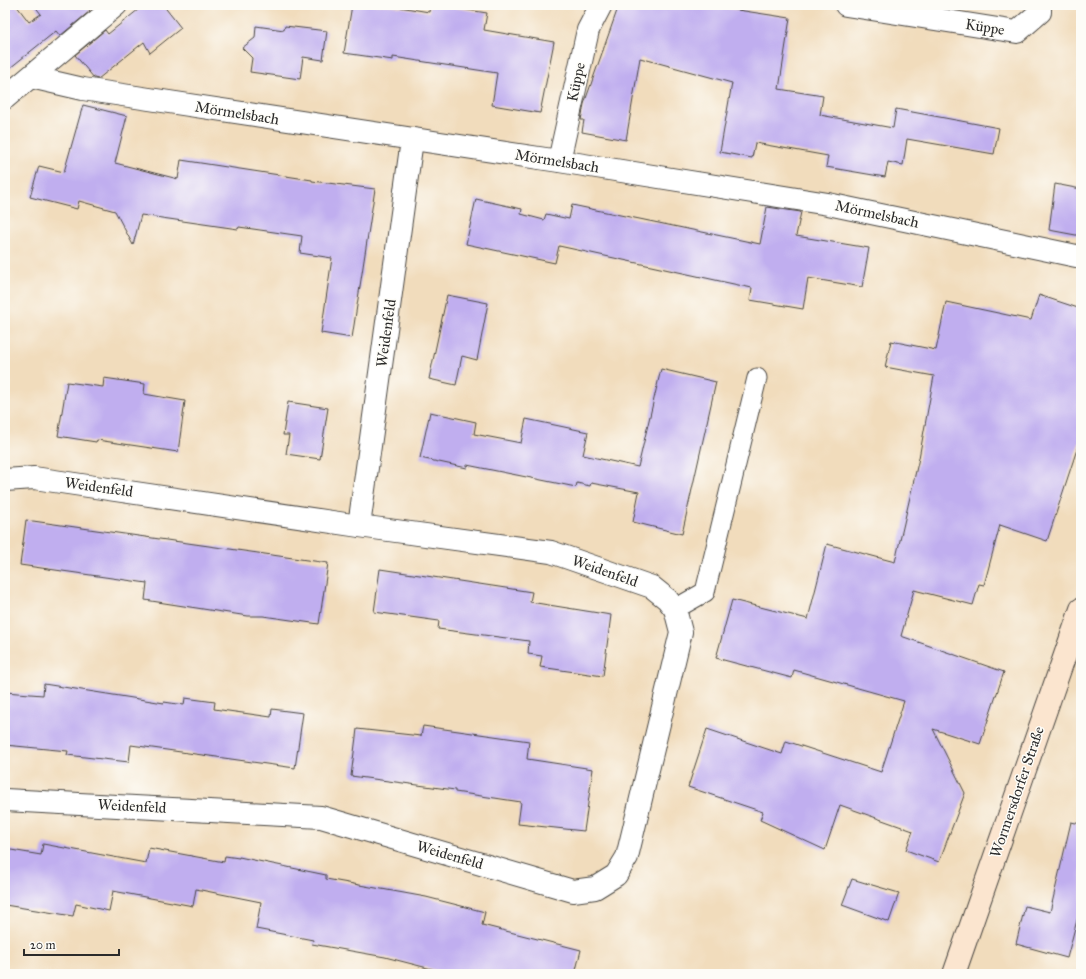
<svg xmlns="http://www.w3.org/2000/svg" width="1086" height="979" viewBox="0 0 1086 979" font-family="'IM FELL Great Primer',serif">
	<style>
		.building { fill: #c0aeef }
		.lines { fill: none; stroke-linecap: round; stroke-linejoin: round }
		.service-casing { stroke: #494641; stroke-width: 21 }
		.minor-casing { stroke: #494641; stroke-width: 24 }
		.secondary-casing { stroke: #494641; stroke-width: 24 }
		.service { stroke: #fff; stroke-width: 19 }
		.minor { stroke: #fff; stroke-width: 22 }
		.secondary { stroke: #fbe5cf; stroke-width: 22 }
		.labels { text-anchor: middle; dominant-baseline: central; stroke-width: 3; stroke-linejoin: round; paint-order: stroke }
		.street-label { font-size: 15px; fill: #2b2b2b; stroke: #fdfcf7 }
	</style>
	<rect width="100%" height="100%" fill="#fdfcf7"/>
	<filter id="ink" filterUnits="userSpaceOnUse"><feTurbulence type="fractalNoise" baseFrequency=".025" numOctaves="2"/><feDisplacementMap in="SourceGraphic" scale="8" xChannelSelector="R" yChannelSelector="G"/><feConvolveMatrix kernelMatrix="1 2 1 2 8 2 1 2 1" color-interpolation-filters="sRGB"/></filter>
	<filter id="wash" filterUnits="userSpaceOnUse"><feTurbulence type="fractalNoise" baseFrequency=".012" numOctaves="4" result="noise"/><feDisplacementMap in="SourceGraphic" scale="16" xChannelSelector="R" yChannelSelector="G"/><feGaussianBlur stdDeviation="0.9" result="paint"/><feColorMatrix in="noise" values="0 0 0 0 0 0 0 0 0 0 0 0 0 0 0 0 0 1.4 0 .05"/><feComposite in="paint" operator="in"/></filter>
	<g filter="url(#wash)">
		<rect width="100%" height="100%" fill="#f1dcbc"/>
		<g id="blocks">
			<path class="building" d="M5,5h11l13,17 12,-8 -7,-9h51l5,6 -30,25 -4,-5 -51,41z
				M144,5h19l18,23 -31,25 -6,-11 -46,37 -4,-1 -19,-23 30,-25 3,4z
				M352,5h36l41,7 1,-7h7l50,8 -3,17 70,12 -14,71 -48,-8 5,-32 -104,-16v3l-49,-7z
				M619,5h86l85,13 -11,71 44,7 -3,19 73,13 3,-19 103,19 -5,26 -87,-15 -4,26 -15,-3 -3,15 -59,-10 2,-11 -73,-13 -3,15 -32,-6 12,-69 -92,-25 -14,82 -44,-8 2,-12h-3l3,-16z
				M256,26l28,4 1,-4 42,5 -4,29 -20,-3 -3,22 -50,-7 2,-14 -10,-10 13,-10z
				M83,105l44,11 -12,47 63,16 3,-19 131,20v1l63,8 -23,149 -31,-5 11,-75 -32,-5 2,-17 -63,-9 -1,2 -97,-14 -8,30 -18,-34 -36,-10 -2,8 -47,-12 9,-31 25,6z
				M1055,184l26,5v47l-32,-6z
				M476,199l46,10 -1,5 23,6 2,-6 23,5 3,-14 188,39 7,-37 34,5 -5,24 73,12 -7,39 -54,-9 -5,31 -53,-9 2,-12 -193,-42 -4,17 -89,-19z
				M447,295l41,8 -11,57 -15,-4 -6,29 -27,-6z
				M1039,295l42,14v128l-34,104 -47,-16 -16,60 -5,-1 -6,21 -59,-15 -13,46 103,36 -24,72 -47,-15 32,64 -26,69 -33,-12 7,-19 -73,-26 -15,45 -65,-30 3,-8 -75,-25 19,-58 75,25 4,-13 95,31 23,-71 -110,-31 -2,8 -76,-20 16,-58 76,19 19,-75 68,18 24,-104 15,-82 -49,-9 6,-26 45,9 10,-48 85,18z
				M661,369l55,13 -34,152 -49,-12 6,-30 -48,-9 -1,3 -13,-3 -1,4 -109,-22v3l-47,-10 10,-46 46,10 -2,12 47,9 5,-24 62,13 -5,23 55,12z
				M104,378l41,6 -1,10 41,7 -7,51 -81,-12 -1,2 -38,-6 9,-54 36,5z
				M288,402l40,6 -8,51 -34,-5 3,-19h-6z
				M26,520l302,43 -9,61 -56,-8h-15l-103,-16 2,-17 -127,-18z
				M380,569l152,23 -2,10 81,13 -8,61 -63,-9 2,-11 -14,-2 1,-13 -91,-12 1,-8 -65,-9z
				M44,684l120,19v-1l20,3 1,-7 30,4 -1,7 57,8 1,-8 31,4 -8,55 -164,-23 -2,17 -62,-7 1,-4 -63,-6v-53l38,3z
				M423,726l106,15 -2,18 66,10 -9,62 -66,-7 3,-22 -66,-10v-2l-104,-14 6,-47 64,7z
				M1071,822l10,2v81l-14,53 -51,-14 9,-38 25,6z
				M43,844l103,19 3,-15 75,14 1,-6 14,2v-1l87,18v4l100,18 59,15 -3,13 99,25 -6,24h-124l-66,-17 -73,-13 1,-4 -57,-11 5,-27 -65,-13 -3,17 -80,-15 -4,20 -33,-7 -3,12 -68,-11v-56l36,6z
				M852,879l47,14 -10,29 -47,-17z"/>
		</g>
	</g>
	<g filter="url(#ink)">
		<use href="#blocks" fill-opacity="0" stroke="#494641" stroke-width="1"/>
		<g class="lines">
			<g class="service-casing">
				<path id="service" d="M675,609l30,-17 52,-214"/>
			</g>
			<g class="minor-casing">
				<path id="minor" d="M846,5l171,27 23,-20v-7
					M31,77l52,12 476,72 269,43 253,53
					M5,98l111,-93
					M559,161l29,-131 13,-25
					M5,480l29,-2 325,48 192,26 101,35 15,12 8,10 6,23 -54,225 -11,18 -21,13 -22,3 -252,-74 -316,-17
					M359,526l53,-386"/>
			</g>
			<g class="secondary-casing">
				<path id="secondary" d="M954,974l127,-365"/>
			</g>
			<use href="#service" class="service"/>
			<use href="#minor" class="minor"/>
			<use href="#secondary" class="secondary"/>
		</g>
	</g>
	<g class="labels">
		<g class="street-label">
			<text transform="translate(985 27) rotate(9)">Küppe</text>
			<text transform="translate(576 82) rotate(-78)">Küppe</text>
			<text transform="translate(237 113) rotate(9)">Mörmelsbach</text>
			<text transform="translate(557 161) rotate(9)">Mörmelsbach</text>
			<text transform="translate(877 214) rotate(12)">Mörmelsbach</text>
			<text transform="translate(386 333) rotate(-82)">Weidenfeld</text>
			<text transform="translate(99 487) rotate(8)">Weidenfeld</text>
			<text transform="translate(605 571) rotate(19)">Weidenfeld</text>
			<text transform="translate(1017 792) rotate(-71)">Wormersdorfer Straße</text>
			<text transform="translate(132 806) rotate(3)">Weidenfeld</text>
			<text transform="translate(450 855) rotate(16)">Weidenfeld</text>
		</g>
	</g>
	<rect width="1086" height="979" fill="none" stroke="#fdfcf7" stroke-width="20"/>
	<path d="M24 949v6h95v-6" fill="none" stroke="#2b2b2b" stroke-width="2"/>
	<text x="30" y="949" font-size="12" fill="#2b2b2b" stroke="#fdfcf7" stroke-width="3" paint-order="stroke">20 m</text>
</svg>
